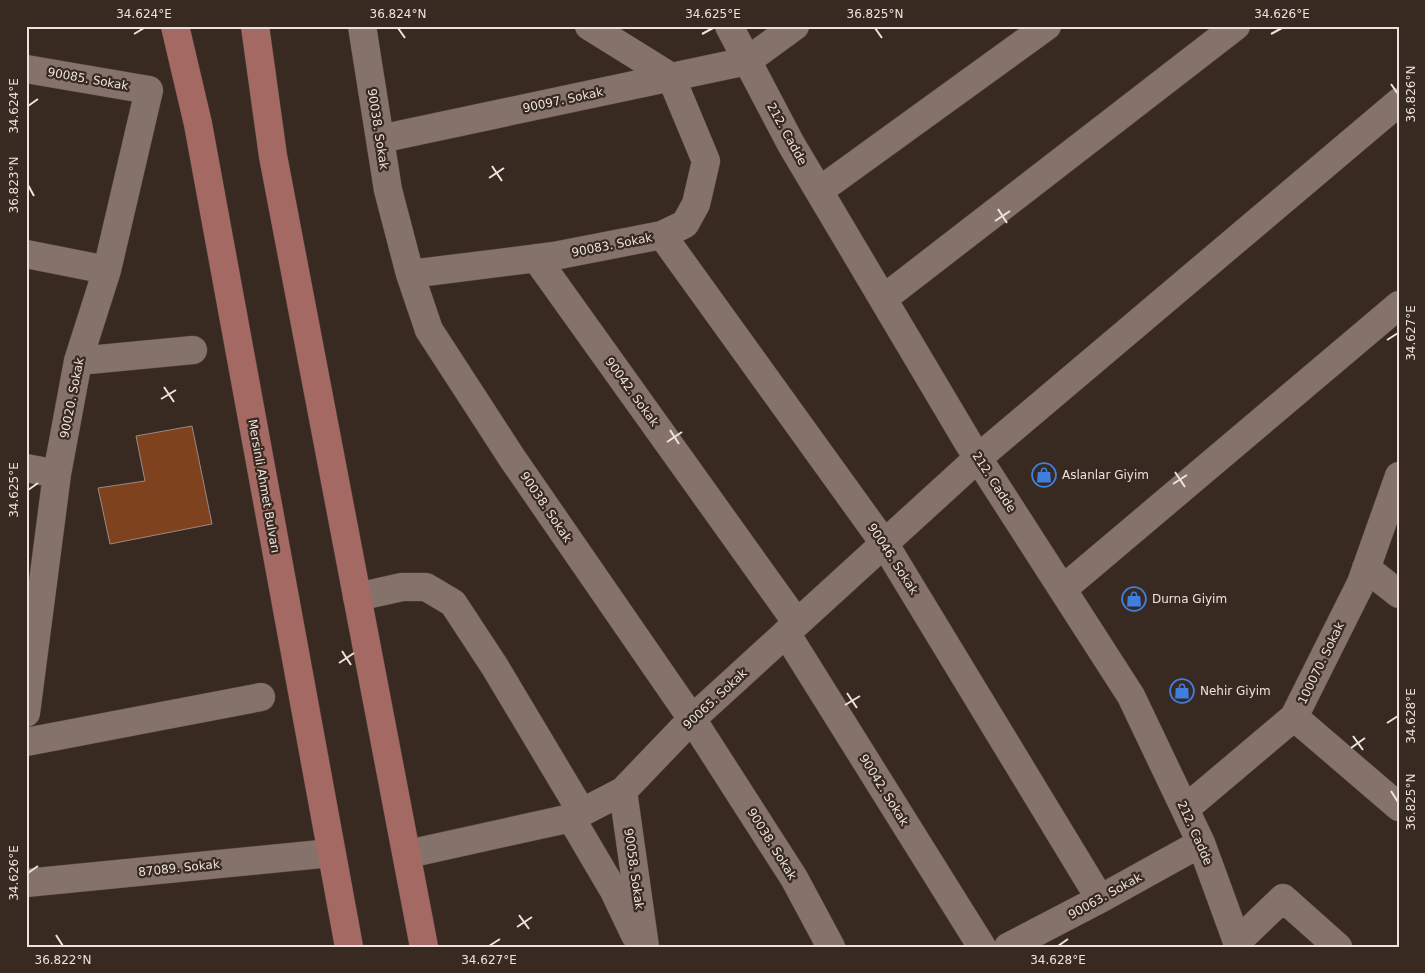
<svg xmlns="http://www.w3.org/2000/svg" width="1425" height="973" viewBox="0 0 1425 973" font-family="'DejaVu Sans',sans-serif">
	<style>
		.building { fill: #7f421f; stroke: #9b8980 }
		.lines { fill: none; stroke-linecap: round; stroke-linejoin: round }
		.minor-casing { stroke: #554842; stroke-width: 29 }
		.major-casing { stroke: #554842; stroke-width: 29 }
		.minor { stroke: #85736b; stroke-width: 28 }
		.major { stroke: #a56963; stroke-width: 28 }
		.ticks { fill: none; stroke: #ede3de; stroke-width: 2 }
		.labels { text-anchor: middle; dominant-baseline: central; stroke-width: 4.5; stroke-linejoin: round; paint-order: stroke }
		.street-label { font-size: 12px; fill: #ede3de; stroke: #382921 }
		.poi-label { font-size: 12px; fill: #ede3de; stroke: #382921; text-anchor: start }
		.neatline { fill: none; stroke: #ede3de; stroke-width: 2 }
		.ticks-label { font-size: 12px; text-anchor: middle; fill: #ede3de }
	</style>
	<rect width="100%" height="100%" fill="#382921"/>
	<path class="building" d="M192,426l20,98 -102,20 -12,-56 47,-7 -9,-45z"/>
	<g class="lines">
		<g class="minor-casing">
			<path id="minor" d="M362,26l26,164 22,84 19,56 83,128 180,261 102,159 37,69
				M729,26l62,118 178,300 162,252 70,147 38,104
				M26,69l123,21 -42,180 -29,91 -21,113 -31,239
				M380,139l367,-78 48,-35
				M819,191l228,-165
				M662,235l222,308 216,356
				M26,254l81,16
				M536,258l261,365
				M410,274l144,-18 108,-21 23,-11 11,-20 10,-43 -35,-84 -82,-51
				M883,299l353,-273
				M78,361l115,-11
				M26,468l31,6
				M1366,568l33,26
				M1063,589l336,-284
				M357,597l45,-10h24l27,16 42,64 86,144
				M786,633l196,314
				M1294,717l105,90
				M26,742l235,-45
				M623,791l22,156
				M1185,809l109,-92 67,-134 38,-107
				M571,818l43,73 21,44
				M408,854l163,-36 52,-27 69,-72 286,-261 421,-356
				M26,883l305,-30
				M1238,941l45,-43 55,49
				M1008,947l92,-48 101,-56"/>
		</g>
		<g class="major-casing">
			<path id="major" d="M175,26l23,98 151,823
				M255,26l18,130 151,791"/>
		</g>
		<use href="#minor" class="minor"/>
		<use href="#major" class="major"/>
	</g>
	<path class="ticks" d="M398,28l7,10M875,28l7,10M134,34l10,-6M702,34l11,-6M1271,34l11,-6M1391,84l7,10M28,106l10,-7M492,166l10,15M489,178l15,-10M28,185l6,11M998,209l9,14M995,221l15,-10M1387,340l11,-7M164,387l10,15M161,399l15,-9M670,430l9,14M667,442l15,-10M1175,472l10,15M1173,484l14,-9M28,490l10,-7M342,651l9,14M339,663l15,-10M847,693l10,15M845,705l15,-9M1387,723l11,-7M1353,736l10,14M1351,748l14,-10M1391,791l7,11M28,873l10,-7M519,915l10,14M517,927l15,-10M56,935l7,11M489,946l11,-7M1058,946l10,-7"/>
	<defs>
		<g id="shop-ring" transform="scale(1.25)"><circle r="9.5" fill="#382921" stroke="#3f7fe0" stroke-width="1.5"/><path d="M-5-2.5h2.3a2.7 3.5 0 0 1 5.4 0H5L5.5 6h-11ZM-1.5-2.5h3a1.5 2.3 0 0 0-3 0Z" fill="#3f7fe0"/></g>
	</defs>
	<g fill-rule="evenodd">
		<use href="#shop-ring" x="1044" y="475"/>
		<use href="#shop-ring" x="1134" y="599"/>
		<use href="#shop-ring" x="1182" y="691"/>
	</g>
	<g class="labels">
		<g class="street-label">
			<text transform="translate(88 79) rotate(10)">90085. Sokak</text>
			<text transform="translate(563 100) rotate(-12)">90097. Sokak</text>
			<text transform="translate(378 129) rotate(81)">90038. Sokak</text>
			<text transform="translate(787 134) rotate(61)">212. Cadde</text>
			<text transform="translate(612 245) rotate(-11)">90083. Sokak</text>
			<text transform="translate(632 392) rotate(54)">90042. Sokak</text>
			<text transform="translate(72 398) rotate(-79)">90020. Sokak</text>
			<text transform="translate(994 482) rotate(57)">212. Cadde</text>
			<text transform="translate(264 486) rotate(80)">Mersinli Ahmet Bulvarı</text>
			<text transform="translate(546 507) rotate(56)">90038. Sokak</text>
			<text transform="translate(893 559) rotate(57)">90046. Sokak</text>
			<text transform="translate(1321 663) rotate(-64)">100070. Sokak</text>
			<text transform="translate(715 699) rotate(-43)">90065. Sokak</text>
			<text transform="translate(884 790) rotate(58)">90042. Sokak</text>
			<text transform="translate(1195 833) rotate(66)">212. Cadde</text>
			<text transform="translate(772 844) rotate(58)">90038. Sokak</text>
			<text transform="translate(179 868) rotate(-6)">87089. Sokak</text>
			<text transform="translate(634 869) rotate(82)">90058. Sokak</text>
			<text transform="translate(1105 896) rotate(-29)">90063. Sokak</text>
		</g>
		<g class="poi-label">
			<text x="1062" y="475">Aslanlar Giyim</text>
			<text x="1152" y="599">Durna Giyim</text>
			<text x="1200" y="691">Nehir Giyim</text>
		</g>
	</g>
	<rect width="1425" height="973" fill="none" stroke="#382921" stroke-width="55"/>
	<rect x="28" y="28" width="1370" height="918" class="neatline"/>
	<g class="ticks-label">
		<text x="144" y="18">34.624°E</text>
		<text x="398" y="18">36.824°N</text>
		<text x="713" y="18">34.625°E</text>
		<text x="875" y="18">36.825°N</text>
		<text x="1282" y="18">34.626°E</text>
		<text transform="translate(1411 94) rotate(-90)" y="4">36.826°N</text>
		<text transform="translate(14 106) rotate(-90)" y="4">34.624°E</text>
		<text transform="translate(14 185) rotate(-90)" y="4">36.823°N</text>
		<text transform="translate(1411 333) rotate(-90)" y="4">34.627°E</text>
		<text transform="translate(14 490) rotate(-90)" y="4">34.625°E</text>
		<text transform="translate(1411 716) rotate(-90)" y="4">34.628°E</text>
		<text transform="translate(1411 802) rotate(-90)" y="4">36.825°N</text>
		<text transform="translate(14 873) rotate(-90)" y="4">34.626°E</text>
		<text x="63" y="964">36.822°N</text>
		<text x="489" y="964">34.627°E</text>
		<text x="1058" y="964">34.628°E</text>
	</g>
</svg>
